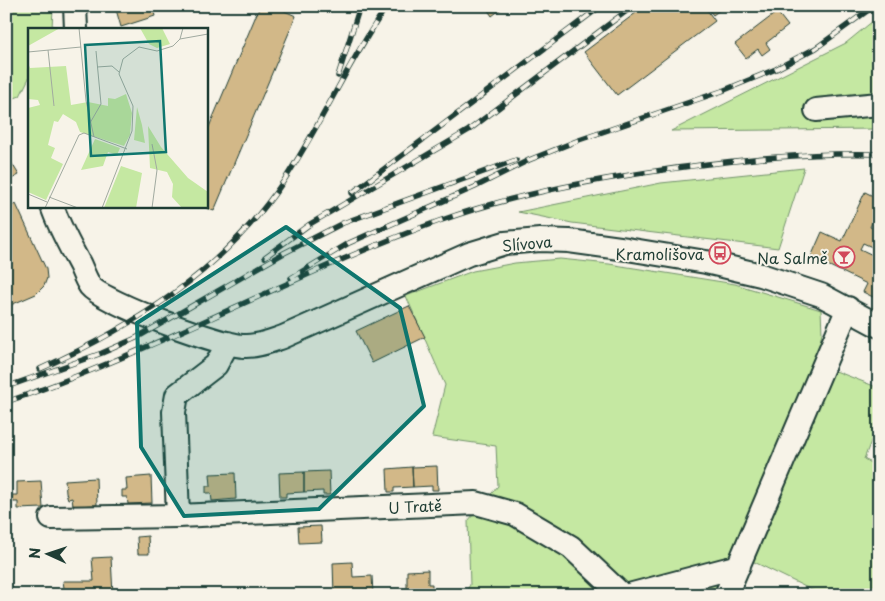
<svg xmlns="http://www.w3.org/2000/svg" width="885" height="601" viewBox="0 0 885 601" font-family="'Playpen Sans',sans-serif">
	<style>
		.green { fill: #c5e8a2; stroke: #72926b }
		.building { fill: #d2b888; stroke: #1f3d34 }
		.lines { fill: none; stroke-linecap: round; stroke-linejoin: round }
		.street-casing { stroke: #1f3d34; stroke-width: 26 }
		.street { stroke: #f7f3e8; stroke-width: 22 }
		.rail-casing { stroke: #1f3d34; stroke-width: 5.5 }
		.rail { stroke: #f7f3e8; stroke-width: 4; stroke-dasharray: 11; stroke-linecap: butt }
		.marked { fill: #0f766e; fill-opacity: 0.2; stroke: #0f766e; stroke-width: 4; stroke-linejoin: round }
		.labels { text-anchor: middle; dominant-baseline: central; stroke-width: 4; stroke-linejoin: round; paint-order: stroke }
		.street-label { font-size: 15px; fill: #1f3d34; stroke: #f7f3e8 }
		.poi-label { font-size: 15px; fill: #1f3d34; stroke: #f7f3e8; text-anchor: end }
		.inset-road { fill: none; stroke: #a1aaa0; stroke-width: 1 }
		.view { fill: #0f766e; fill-opacity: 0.15; stroke: #0f766e; stroke-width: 2.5 }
		.inset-edge { fill: none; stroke: #1f3d34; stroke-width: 2.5 }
	</style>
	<rect width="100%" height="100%" fill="#f7f3e8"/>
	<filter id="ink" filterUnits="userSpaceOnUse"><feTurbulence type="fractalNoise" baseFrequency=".02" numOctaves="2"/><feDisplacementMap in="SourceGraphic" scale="10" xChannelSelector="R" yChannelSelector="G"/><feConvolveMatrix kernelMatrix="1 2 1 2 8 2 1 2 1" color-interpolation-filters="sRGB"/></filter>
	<g filter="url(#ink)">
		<path class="green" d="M6,6h47l-1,23h-23v49l-9,18 -14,5z
			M879,16v113l-208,2 175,-88z
			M804,168l-26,80 -206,-25 -54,-11 143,-29z
			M560,259l49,5 126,20 86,26 1,23 -7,31 -99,231h-253l7,-10 -2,-64 30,-35 -2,-40 -64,-9 13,-52 -39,-89 67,-25 42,-8z
			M833,370l46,18v33l-15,38 15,8v128h-57l-72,-35z"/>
		<path class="building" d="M115,6h37l3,10 -34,11z
			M260,6h13l23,10 -82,195 -12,-5h4v-72z
			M485,6h20l-13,10z
			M645,6h59l11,15 -98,74 -33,-43z
			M706,6h19l-12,9z
			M777,12l11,14 -22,17 4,6 -8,6 -4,-6 -12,9 -11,-14z
			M6,157h2l11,18 -13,7z
			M865,192l14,7v9l-9,19 9,4 -7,16 -9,-4 -3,6 19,9v42l-16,-8 4,-8 -56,-27 11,-25 20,9z
			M16,204l30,65 1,9 -3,8 -8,8 -30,13v-99z
			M409,306l16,31 -53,26 -16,-32z
			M437,466l1,24h-6v-4l-19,1 -1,-20z
			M412,467l1,20 -19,1v4h-6l-1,-23z
			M329,471l1,24h-7v-4l-19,1v-20z
			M304,472v20l-18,1v4h-6l-1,-24z
			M235,473l1,26 -24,2 -1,-8h-5v-7h5l-1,-12z
			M151,476l1,27 -24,1 -1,-7h-5v-7h5l-1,-12z
			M96,478l1,27 -24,1 -1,-8 -4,1 -2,-6 -1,-13z
			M41,481l2,27 -25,1v-7h-6v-7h5v-13z
			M321,526l1,16 -23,1 -1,-16z
			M148,536l1,18h-11l-1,-17z
			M111,557l2,38h-48l-2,-14h31l-2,-23z
			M352,562l1,15 19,-1 1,18 -39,1 -1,-32z
			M428,570v14h4v10l-25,-1v-22z"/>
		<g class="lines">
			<g class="street-casing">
				<path id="street" d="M75,6l1,23
					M816,110l63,-6
					M52,206c7,21 18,40 28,59 3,7 6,15 10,21 14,17 134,61 156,60 14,0 25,-5 37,-9l186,-83 36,-11 35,-3 29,1 58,8 79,13 55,13 60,20 58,31
					M178,516l-4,-104 3,-17 39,-30 12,-22
					M51,518l127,-2 298,-13 39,11 56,33 51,48
					M629,595l110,-29
					M726,595l122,-287"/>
			</g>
			<use href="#street" class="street"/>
			<g class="rail-casing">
				<path id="rail" d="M338,76l22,-70
					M352,193l249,-187
					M265,257l45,-33 159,-94 164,-124
					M291,278l58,-35 126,-56 54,-27 50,-20 143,-49 54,-22 40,-21 58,-42
					M40,369c95,-43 184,-99 243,-187 38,-57 65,-120 104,-176
					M6,387l96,-34 34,-15 148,-85 59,-30 173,-63
					M6,402c149,-50 286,-128 433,-181 73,-26 148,-40 224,-51 72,-10 143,-18 216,-16"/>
			</g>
			<use href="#rail" class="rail"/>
		</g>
	</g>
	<path class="marked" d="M286,227l114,81 24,98 -105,103 -135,7 -43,-69 -4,-124z"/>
	<defs>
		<g id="bus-ring" transform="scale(1.125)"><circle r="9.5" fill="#f7f3e8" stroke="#d1495b" stroke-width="1.5"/><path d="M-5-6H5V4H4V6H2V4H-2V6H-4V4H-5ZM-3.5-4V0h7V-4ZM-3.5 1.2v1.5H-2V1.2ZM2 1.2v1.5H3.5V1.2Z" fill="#d1495b"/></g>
		<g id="bar-ring" transform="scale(1.125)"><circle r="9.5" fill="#f7f3e8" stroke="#d1495b" stroke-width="1.5"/><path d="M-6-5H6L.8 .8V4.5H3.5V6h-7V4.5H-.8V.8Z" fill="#d1495b"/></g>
	</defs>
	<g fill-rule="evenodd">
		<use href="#bus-ring" x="720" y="253"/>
		<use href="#bar-ring" x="844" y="257"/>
	</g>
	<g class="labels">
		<g class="street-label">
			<text transform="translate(527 243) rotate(-5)">Slívova</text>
			<text transform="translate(415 506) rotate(-3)">U Tratě</text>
		</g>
		<g class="poi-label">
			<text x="704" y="253">Kramolišova</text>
			<text x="828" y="257">Na Salmě</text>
		</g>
	</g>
	<g transform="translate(28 28)">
		<rect width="180" height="180" fill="#f7f3e8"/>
		<path d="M0,0h32l-32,18zM112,0h22l8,16 -13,4 -8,-4zM0,35l2,5 36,-2 5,39 17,-3 20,4v-8l7,1 11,-5 6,19 -2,22 -6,11 -44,-14 -4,-10 -13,-8 -5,8 -4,-1 -6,24 7,3 -4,10 12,6 -17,36 -18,-8v-84l12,-3 -2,-5 -10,-1zM109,79l5,18 3,18 -11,-3zM120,98l13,21 27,31 20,14v16h-26l-10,-11 1,-13 -6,-12 -17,-4zM67,111l25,9 -3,7 -9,-3 -5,14 -22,4zM93,138l21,7 -6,35h-32z" fill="#c5e8a2"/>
		<path class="inset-road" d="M51,0l7,73 8,36M152,11l28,-5M20,22l6,56M0,24l53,-5M69,39l15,-1 7,6M62,95l11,-19 -5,-53M0,166l19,8M21,169l29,11M17,180l34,-73 5,-2 43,16M74,180l30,-77 1,-25 -14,-32 4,-15 16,-12 18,4 16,-5 7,-7 3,-11M124,180l5,-38 -5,-26"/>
		<path class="view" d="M132,13l6,111 -75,4 -6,-111z"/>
		<rect width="180" height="180" class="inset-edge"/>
	</g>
	<rect width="885" height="601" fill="none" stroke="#f7f3e8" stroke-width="25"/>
	<rect x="12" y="12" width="860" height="576" fill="none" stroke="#1f3d34" stroke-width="2" filter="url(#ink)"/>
	<g transform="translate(48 554) rotate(273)" stroke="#f7f3e8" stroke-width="4" paint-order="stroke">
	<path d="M0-4L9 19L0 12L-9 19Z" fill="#1f3d34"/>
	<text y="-8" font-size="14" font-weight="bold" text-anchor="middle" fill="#1f3d34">N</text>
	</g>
</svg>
